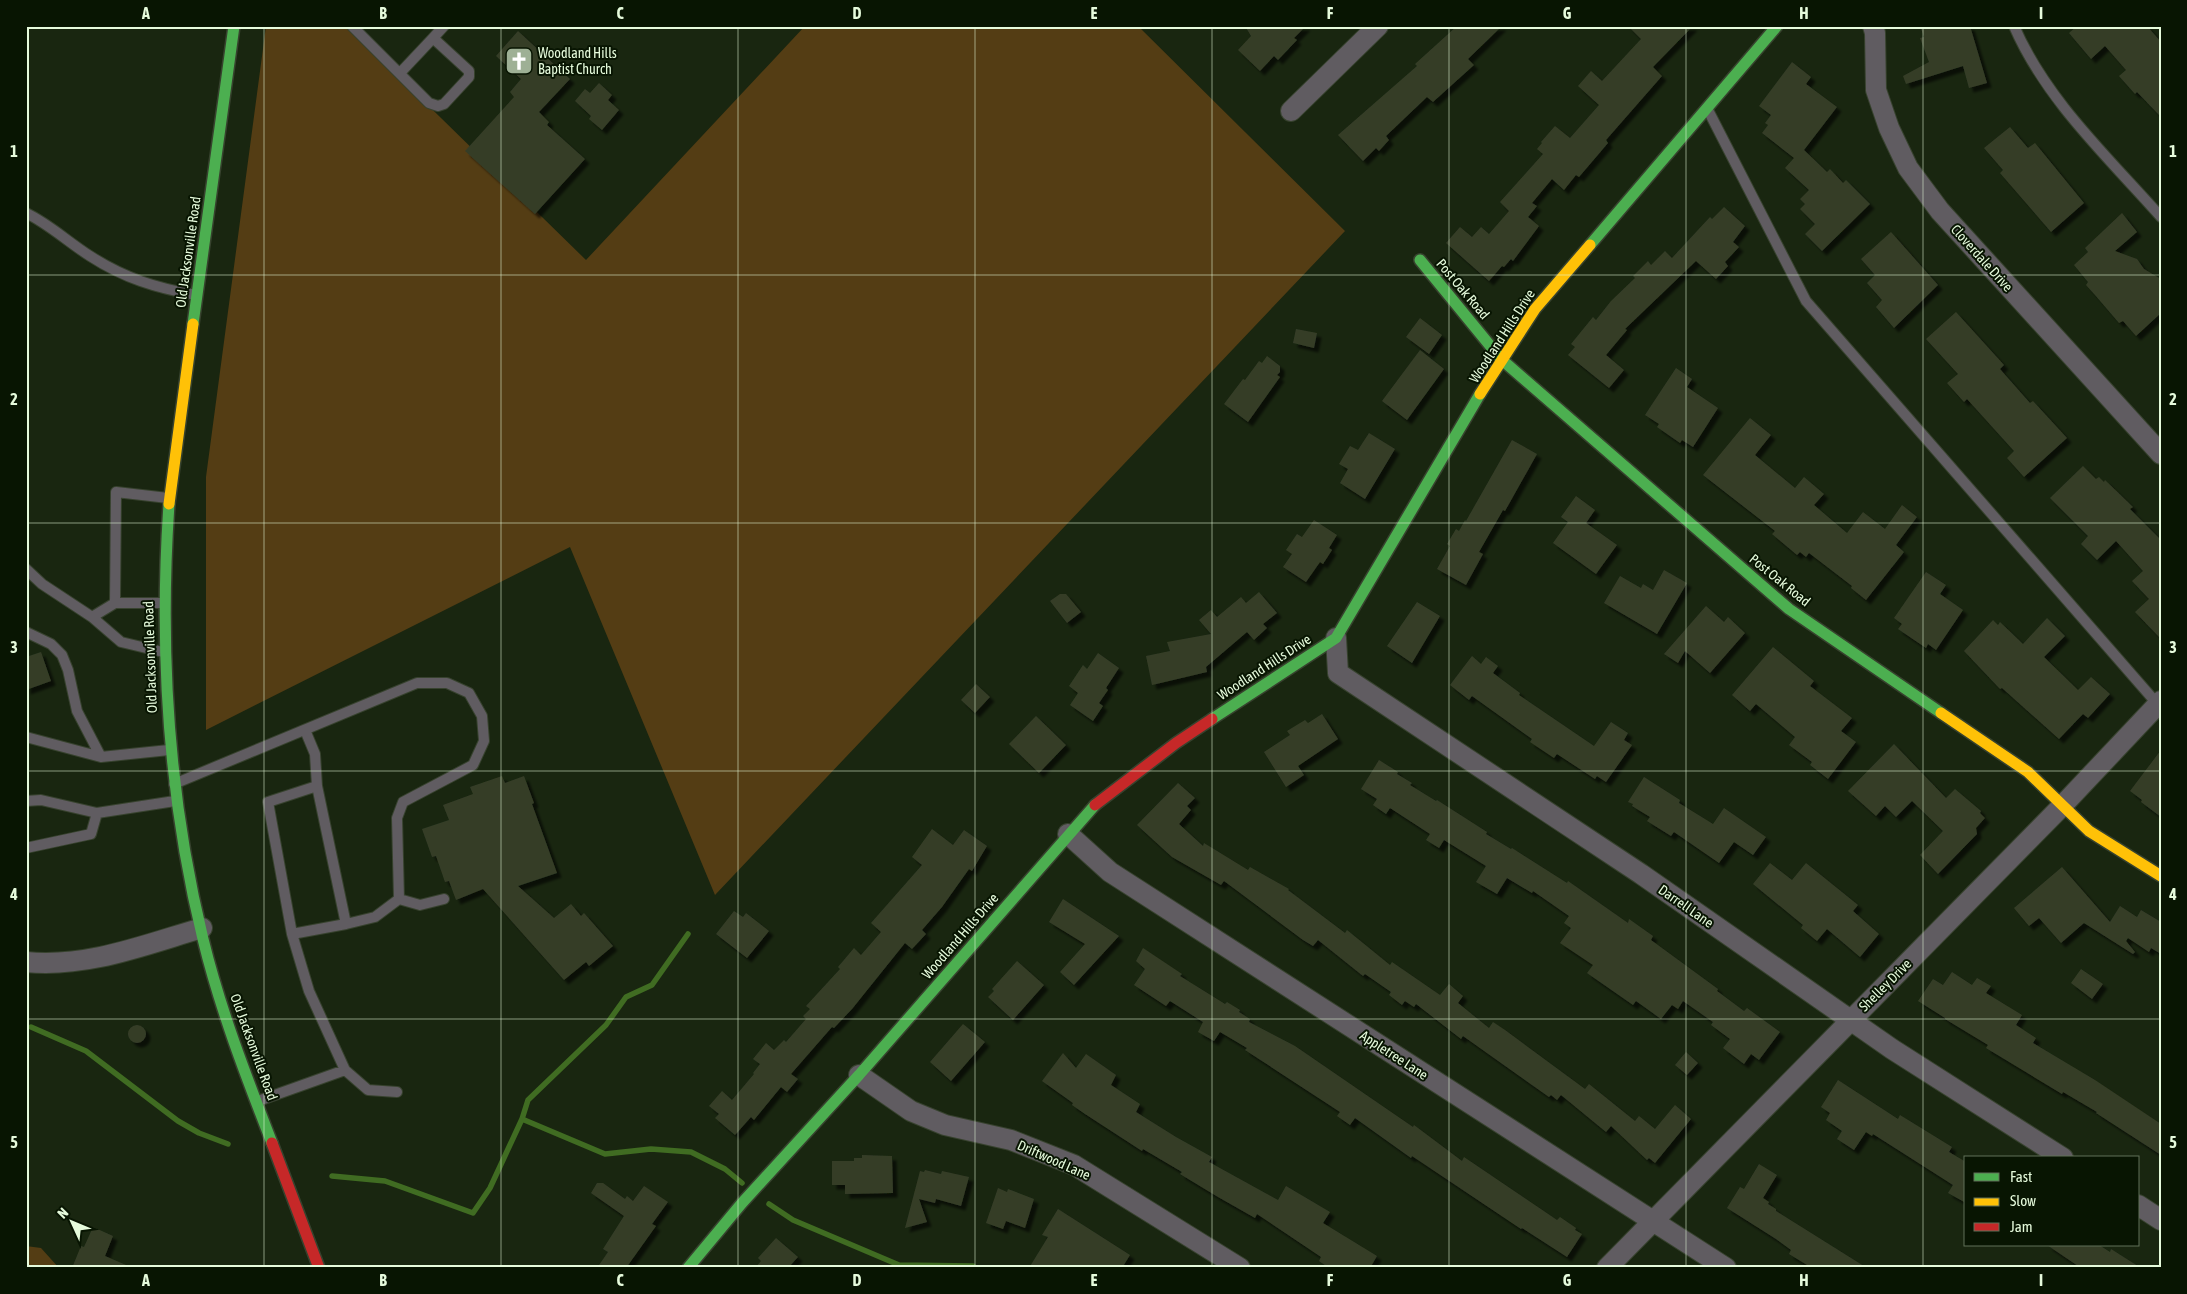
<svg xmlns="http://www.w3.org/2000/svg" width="2187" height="1294" viewBox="0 0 2187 1294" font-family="'Asap Condensed',sans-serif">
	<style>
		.green { fill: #543d14 }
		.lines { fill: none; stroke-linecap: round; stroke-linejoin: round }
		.stream { stroke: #406c22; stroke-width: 5.5 }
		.building { fill: #353d28; filter: url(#shadow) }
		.lane-casing { stroke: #37422e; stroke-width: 12 }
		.street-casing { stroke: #37422e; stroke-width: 22 }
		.fast-casing { stroke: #37422e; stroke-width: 14 }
		.slow-casing { stroke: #37422e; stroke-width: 14 }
		.jam-casing { stroke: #37422e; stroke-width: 14 }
		.lane { stroke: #605c61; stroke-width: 10 }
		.street { stroke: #605c61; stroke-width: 20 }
		.fast { stroke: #4caf50; stroke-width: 11 }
		.slow { stroke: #ffc107; stroke-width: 11 }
		.jam { stroke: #c62828; stroke-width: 11 }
		.grid { fill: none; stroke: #e6fbdc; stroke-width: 1; stroke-opacity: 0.55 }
		.labels { text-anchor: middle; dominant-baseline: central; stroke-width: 4; stroke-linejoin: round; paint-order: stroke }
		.poi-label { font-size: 14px; fill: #e6fbdc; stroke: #081502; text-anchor: start }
		.street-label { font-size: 14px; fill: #e6fbdc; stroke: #081502 }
		.neatline { fill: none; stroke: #e6fbdc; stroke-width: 2 }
		.grid-label { font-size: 16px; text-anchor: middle; font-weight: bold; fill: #e6fbdc }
	</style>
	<defs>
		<filter id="shadow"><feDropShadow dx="4.5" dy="4.5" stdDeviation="1" flood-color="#0009"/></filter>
	</defs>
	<rect width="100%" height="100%" fill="#192610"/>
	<path class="green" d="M266,26h81l239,234 219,-234h333l207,205 -630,664 -145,-348 -364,183v-253z
		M26,1246l15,2 18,20h-33z"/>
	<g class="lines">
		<path class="stream" d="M31,1027l55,24 92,70 21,12 29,11
			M522,1119l6,-19 78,-75 20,-28 26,-12 36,-51
			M332,1176l53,5 88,32 17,-25 32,-69 83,35 46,-5 40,3 34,17 17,14
			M769,1204l24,16 106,45 74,1 2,2"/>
	</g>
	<path class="building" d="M1245,26h61l-12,12 3,2 -19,20 -4,-4 -14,15 -22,-21 13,-14z
		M1457,26h45l-34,33 6,6 -41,37 -6,-5 -41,39 3,4 -10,11 -3,-3 -13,13 -25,-26 79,-69 -2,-2z
		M1628,26h65l-40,41 9,9 -56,64 2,3 -29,34 -3,-2 -12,15 -12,-11 -20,24 5,3 -9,11 11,9 -26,35 -2,-2 -7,8 -2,-1 -13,15 -43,-38 14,-16 12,10 9,-10 8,7 20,-23 -9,-9 43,-48 -6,-5 5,-6 -1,-1 14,-16 15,12 29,-33 -21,-19 13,-15 11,10 39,-42z
		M1920,26h50l17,57 -18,5 -6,-22 -57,18 -3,-8 26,-14 -9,-24 4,-1z
		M2077,26h70l14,16v75l-24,-25 -2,2 -16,-18 7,-6 -21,-24 -14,13 -22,-26z
		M518,31l52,48 -31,33 10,10 -2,3 38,34 -50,55 -70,-63 49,-54 -4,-5 11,-13 -25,-23z
		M1792,62l19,15 -5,7 31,23 -33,43 23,22 3,-3 13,14 3,-3 24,24 -48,47 -17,-17 10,-10 -15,-15 5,-5 -5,-5 9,-9 -24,-22 9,-10 -32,-25 6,-8 -3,-2 6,-8 -12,-9z
		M599,83l13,12 -4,5 11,10 -17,20 -13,-11 2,-3 -16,-15 10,-12 5,4z
		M2010,127l18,21 7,-5 49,60 -33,29 -51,-59 3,-3 -19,-22z
		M1724,207l21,19 -12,16 6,5 -14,15 3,4 -12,13 -20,-18 -71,68 2,1 -21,25 18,15 -15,18 -41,-33 7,-8 -4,-3 22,-27 3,3 15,-19 24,-23 -2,-2 15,-15 3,4 14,-14 7,7 38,-41 2,2z
		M2122,213l15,19 -22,19 22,8 7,10 17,10v34l-25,23 -13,-15 -4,2 -24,-28 -9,-10 2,-3 -14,-17 14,-13 -3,-4z
		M1891,232l47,53 -44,43 -18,-21 6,-7 -15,-17 8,-8 -14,-16z
		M1956,312l48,53 -4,4 30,34 3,-2 34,37 -43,39 -17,-19 7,-7 -47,-52 -3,3 -17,-19 11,-9 -32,-35z
		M1420,318l22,17 -13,19 -23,-17z
		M1296,329l21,4 -3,15 -21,-5z
		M1420,350l24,19 -37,51 -25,-19z
		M1267,356l13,10v6l-3,3 3,2 -32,45 -24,-18 19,-25 2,1 14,-19 3,2z
		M1676,368l16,11 -5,8 31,21 -25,39 -11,-7 -2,3 -23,-16 2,-3 -14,-9z
		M1750,418l21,17 -16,20 40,33 9,-11 20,17 -10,11 33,28 16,-21 22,17 17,-24 15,12 -21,28 8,7 -38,48 -15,-12 1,-2 -43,-33 -3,4 -6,-5 -3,3 -25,-21 3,-3 -72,-56z
		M1369,433l26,16 -30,50 -25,-16 8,-14 -9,-5 11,-18 8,4z
		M1512,440l25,14 -32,57 -2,-1 -24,42 4,2 -17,31 -29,-16 13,-23 -3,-2 9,-15 3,2 6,-11 1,1z
		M2083,466l13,13 3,-2 5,5 1,-2 28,27 -3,2 31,31v99l-26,-27 14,-13 -17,-18 11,-10 -27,-30 -19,19 -16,-16 7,-8 -38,-38z
		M1576,496l19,14 -9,13 31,22 -21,29 -43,-31 15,-21 -7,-5z
		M1314,520l23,15 -8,13 3,2 -9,14 -3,-2 -14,20 -23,-15 9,-13 -6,-4 11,-16 5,3z
		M1664,570l23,13 -30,51 -53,-31 16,-27 21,12 2,-4 10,6z
		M1926,572l20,13 -6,9 23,16 -27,40 -8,-6 -2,4 -28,-19 4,-5 -8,-6z
		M1259,592l18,21 -14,11 4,4 -13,12 -7,-8 -41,35 1,5 -55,13 -6,-29 24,-5 -3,-9 44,-8 -12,-14 12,-10 6,7 24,-20 5,6z
		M1060,594h6l15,18 -14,11 -17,-22z
		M1417,602l23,14 -28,47 -25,-17z
		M1706,606l18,16 4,-5 17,16 -35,40 -25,-22 -7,12 -14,-9z
		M2047,618l18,18 -21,21 34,33 13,-13 19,17 -22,24 -5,-4 -24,25 -57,-51 -2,1 -36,-38 29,-31 5,5 2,-3 23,22z
		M1773,647l41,34 -4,5 42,32 -11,13 15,11 -28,37 -18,-14 2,-3 -23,-17 6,-8 -39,-33 -6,7 -18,-16z
		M41,652l10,29 -25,9v-33z
		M1098,653l21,15 -13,20 2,2 -9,13 4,3 -10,15 -23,-16 8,-12 -9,-7 14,-21 4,4z
		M1472,656l9,8 5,-7 12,9 -5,7 27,20 -1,2 75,51 17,-24 17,11 -4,7 8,5 -26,37 -9,-6 -2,3 -38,-25 -3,4 -24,-16 2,-3 -60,-43 -3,4 -19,-15z
		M976,684l14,13 -15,16 -14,-13z
		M1322,714l16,25 -40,27 6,9 -18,12 -22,-35 26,-17 -3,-4 18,-11 3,3z
		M1036,716l30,29 -27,28 -30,-29z
		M1894,744l52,54 9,-9 26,22 -1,2 5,5 -9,10 1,6 -39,40 -18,-19 23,-24 -31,-30 -16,16 -11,-11 -9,10 -28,-25z
		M2161,750v67l-20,-15 1,-2 -12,-9z
		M1379,760l19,12 -1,2 15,9 -2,2 26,16 1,-1 50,32 -1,2 25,15 1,-1 55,35 1,-2 60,42 1,-4 24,17 -2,4 67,49 -1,2 27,20 3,-3 33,24 -21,28 -8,-6 -7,10 -21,-16 7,-9 -19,-14 2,-3 -30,-21 -5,8 -6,-4 -11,14 -25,-18 -3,4 -46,-32 6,-8 -33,-22 11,-15 -7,-5 5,-7 -36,-25 -1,2 -25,-15 -10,16 -21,-12 10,-16 -42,-26 -5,8 -13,-8 4,-6 -40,-26 -4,6 -13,-9 4,-6 -16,-10z
		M502,776l3,7 19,-7 10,27 -2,1 25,69 -39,13 36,32 17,-14 10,12 3,-3 29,33 -24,20 -3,-4 -22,18 -81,-91 -27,11 -7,-19 -4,1 -9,-26 -4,1 -10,-28 27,-9 -6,-15 30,-11 -3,-7z
		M1644,777l36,23 -1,3 34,21 11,-16 42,29 -13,18 -19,-13 -15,21 -45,-31 -3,4 -24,-15 3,-4 -18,-11 1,-2 -5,-2z
		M1178,783l17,15 -8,8 4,4 -12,14 24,22 1,-3 44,27 2,-3 39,22 -1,1 57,43 2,-3 43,35 2,-3 48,33 9,-11 14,12 -5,7 31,25 4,-6 12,8 80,59 4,-5 46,37 4,-5 16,13 20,-24 16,14 -36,44 -6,-5 -2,2 -36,-34 -5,6 -45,-37 -4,5 -6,-5 -2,2 -86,-61 -2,3 -45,-35 -2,3 -9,-6 -3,4 -13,-10 2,-3 -26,-18 -2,2 -45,-36 -5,6 -10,-6 -79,-59 -3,4 -49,-28 -35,-32z
		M932,829l21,16 11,-15 23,16 -15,25 -3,-2 -27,38 -20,23 4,4 -14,15 -7,-6 -53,66 -18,19 -2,-1 -41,47 7,5 -11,13 -6,-5 -27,33 -3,-3 -16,18 -20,-17 4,-4 -10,-8 13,-15 10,9 22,-26 -1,-1 7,-9 -7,-5 13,-16 8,7 10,-10 2,2 20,-23 -3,-3 7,-7 -4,-3 34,-37 -2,-2 16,-19 7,7 20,-23 -10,-9 51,-58 -10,-8z
		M1770,863l22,17 14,-17 52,42 -5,6 26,23 -19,23 -33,-28 -10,12 -16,-13 2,-3 -50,-41z
		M2062,867l48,55 10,-16 17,11 4,-7 20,12v32l-10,-6 -2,4 -21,-14 -2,3 9,11 -2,2 -49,-31 -23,20 -22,-25 -10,8 -15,-18z
		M1063,899l56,37 -45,49 -14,-13 25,-28 -36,-22z
		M734,911l9,6 3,-4 23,18 -22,27 -31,-24z
		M1143,948l39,26 -2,2 45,28 2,-2 13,8 -1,2 11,7 -1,3 46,24 118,81 1,-2 48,36 2,-4 93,63 3,-3 16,11 -1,2 7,4 -15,23 -45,-29 -1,1 -109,-73 -1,2 -56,-40 -5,7 -13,-9 3,-4 -95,-62 2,-2 -27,-16 -6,9 -16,-9 5,-10 -33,-21 -4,5 -32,-21 11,-16 -9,-8z
		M1017,961l27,24 -31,35 -25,-23 6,-6 -2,-2z
		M2081,969l22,15 -11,15 -21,-16z
		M1952,972l20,13 5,-7 14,8 -5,7 36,22 -6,10 20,13 -3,5 62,37 66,44v31l-65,-42 1,-1 -34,-20 -1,2 -76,-46 2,-3 -43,-26v-1l-27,-17 15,-22 10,6z
		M963,1024l22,18 -34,39 -21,-19z
		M128 1034a9 9 0 1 1 18 0a9 9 0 1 1-18 0Z
		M1686,1052l12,11 -11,12 -12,-10z
		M1063,1053l13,15 10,-14 30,21 -5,10 29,19 -4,8 40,25 36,20 -3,5 69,38 8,-14 44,26 -7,11 54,33 -7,12h-41l-10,-7 2,-4 -64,-43 -2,4 -37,-21 -38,-23 2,-2 -39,-23 -1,2 -57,-37 -13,-9 1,-2 -31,-22z
		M1838,1080l60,39 2,-4 52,32 -3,5 17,10v41l-18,-10 5,-8 -80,-51 -1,2 -6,-4 -12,18 -17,-11 5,-8 -16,-11 4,-7 -9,-6z
		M862,1155l30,1 1,37 -48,1v-9h-13v-24h22v-3h8z
		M1759,1164l18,11 -14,23 6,4 -1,2 8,5v2l91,57h-55l-23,-14 2,-4 -15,-11 -49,-31 13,-21 4,2z
		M925,1170l16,4 1,-3 27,6 -8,29 -25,-7 -1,4 -16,-4 8,23 -22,6 15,-57 4,1z
		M597,1183h6l22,16 2,-3 6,5 11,-15 24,16 -16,22 4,2 -30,42h-29l11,-16 -5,-3 21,-33 -33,-23z
		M998,1188l9,4 1,-3 26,10 -9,29 -19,-7 -3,8 -17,-6z
		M1058,1209l72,46 -8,13h-93l19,-31 -6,-2z
		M93,1227l20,9 -8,20 28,12h-61l9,-22 3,1z
		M776,1238l22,19 -10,11h-33l6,-7 -3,-3z
		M2047,1245h52l11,7 1,-3 30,19h-60z"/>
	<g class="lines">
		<g class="lane-casing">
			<path id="lane" d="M352,26l77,77 9,3 6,-2 25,-27v-6l-36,-33 -33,35
				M2014,26c32,74 94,131 147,191
				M433,38l11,-12
				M1708,110l98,191 354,406
				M26,213c23,11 42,29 64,43 34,22 66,32 106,39
				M26,569l16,15 50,33
				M115,603l1,-111 52,6
				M163,603h-48l-23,14 29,25 42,10
				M26,632l25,12 11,11 6,15 9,41 24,46
				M305,730l10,24 2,32
				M26,737l75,20 68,-7
				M174,784l243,-101h30l22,10 13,23 2,25 -11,24 -70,37 -6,16 2,81 -24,18 -29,7
				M26,801l15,-1 56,13 78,-12
				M26,848l65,-14 6,-21
				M399,899l21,6 24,-6
				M292,934l54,-10 -29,-138 -49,16 24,132 17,57 36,79
				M258,1101l87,-31 23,20 29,2"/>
		</g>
		<g class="street-casing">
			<path id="street" d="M1873,26l2,7 1,57 13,38 19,40 32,43 221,243
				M1291,111l87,-85
				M1336,638l2,35 303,201 251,175 171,109
				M1068,834l42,38 616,396
				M26,962c61,6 118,-17 176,-34
				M859,1075l52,36 34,14 66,15 63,25 166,103
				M2138,1205l23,15
				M1607,1268l454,-461 100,-106"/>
		</g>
		<g class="fast-casing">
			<path id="fast" d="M1590,245l187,-219
				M1420,260l81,99 288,250 152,104
				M193,324l41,-298
				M169,504c-10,147 -1,292 34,435 17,70 43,137 69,204
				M1212,719l124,-81 144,-244
				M688,1268l54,-65 117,-128 236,-270"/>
		</g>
		<g class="slow-casing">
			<path id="slow" d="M1480,394l55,-85 55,-64
				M169,504l24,-180
				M1941,713l87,59 61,59 72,45"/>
		</g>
		<g class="jam-casing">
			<path id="jam" d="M1095,805l81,-62 36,-24
				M272,1143l47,125"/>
		</g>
		<use href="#lane" class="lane"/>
		<use href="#street" class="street"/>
		<use href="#fast" class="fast"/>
		<use href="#slow" class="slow"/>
		<use href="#jam" class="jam"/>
	</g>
	<path class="grid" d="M264,26v1242M501,26v1242M738,26v1242M975,26v1242M1212,26v1242M1449,26v1242M1686,26v1242M1923,26v1242M26,275h2135M26,523h2135M26,771h2135M26,1019h2135"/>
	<defs>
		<g id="church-square" transform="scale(1.4375)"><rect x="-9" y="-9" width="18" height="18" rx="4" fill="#9eb095" stroke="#081502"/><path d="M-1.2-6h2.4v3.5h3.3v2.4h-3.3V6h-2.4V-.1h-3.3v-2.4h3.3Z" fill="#fff"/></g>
	</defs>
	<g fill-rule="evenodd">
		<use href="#church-square" x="519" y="61"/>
	</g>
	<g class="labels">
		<g class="poi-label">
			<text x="538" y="53">Woodland Hills<tspan x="538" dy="16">Baptist Church</tspan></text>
		</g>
		<g class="street-label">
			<text transform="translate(188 252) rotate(-82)">Old Jacksonville Road</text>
			<text transform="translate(1982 258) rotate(48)">Cloverdale Drive</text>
			<text transform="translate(1463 289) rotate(50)">Post Oak Road</text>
			<text transform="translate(1502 336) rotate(-57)">Woodland Hills Drive</text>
			<text transform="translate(1780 580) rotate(39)">Post Oak Road</text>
			<text transform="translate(150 657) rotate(-92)">Old Jacksonville Road</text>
			<text transform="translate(1264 667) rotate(-33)">Woodland Hills Drive</text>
			<text transform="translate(1686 906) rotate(35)">Darrell Lane</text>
			<text transform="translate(960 936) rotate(-49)">Woodland Hills Drive</text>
			<text transform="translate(1885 985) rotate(-45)">Shelley Drive</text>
			<text transform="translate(254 1047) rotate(70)">Old Jacksonville Road</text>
			<text transform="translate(1394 1055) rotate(33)">Appletree Lane</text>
			<text transform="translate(1054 1160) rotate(24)">Driftwood Lane</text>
		</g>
	</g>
	<rect width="2187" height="1294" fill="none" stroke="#081502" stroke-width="55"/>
	<rect x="1964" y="1156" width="175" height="90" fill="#081502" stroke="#617159"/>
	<rect x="1974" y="1173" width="25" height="8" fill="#4caf50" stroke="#617159"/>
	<text x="2010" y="1182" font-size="15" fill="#e6fbdc">Fast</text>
	<rect x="1974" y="1198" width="25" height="8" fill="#ffc107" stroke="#617159"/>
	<text x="2010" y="1206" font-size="15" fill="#e6fbdc">Slow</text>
	<rect x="1974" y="1223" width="25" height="8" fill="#c62828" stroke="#617159"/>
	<text x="2010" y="1232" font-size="15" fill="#e6fbdc">Jam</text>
	<g transform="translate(72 1222) rotate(314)" stroke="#081502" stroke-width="4" paint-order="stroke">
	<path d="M0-4L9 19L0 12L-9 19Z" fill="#e6fbdc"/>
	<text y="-8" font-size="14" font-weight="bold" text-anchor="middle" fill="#e6fbdc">N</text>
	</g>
	<rect x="28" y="28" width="2132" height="1238" class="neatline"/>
	<g class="grid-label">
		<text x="146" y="19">A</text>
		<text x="383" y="19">B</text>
		<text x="620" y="19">C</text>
		<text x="857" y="19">D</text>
		<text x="1094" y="19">E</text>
		<text x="1330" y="19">F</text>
		<text x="1567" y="19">G</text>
		<text x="1804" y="19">H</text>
		<text x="2041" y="19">I</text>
		<text x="14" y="157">1</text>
		<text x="2173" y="157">1</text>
		<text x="14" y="405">2</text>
		<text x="2173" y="405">2</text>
		<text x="14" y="653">3</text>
		<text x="2173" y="653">3</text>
		<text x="14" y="900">4</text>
		<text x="2173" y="900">4</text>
		<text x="14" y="1148">5</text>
		<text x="2173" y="1148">5</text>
		<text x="146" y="1286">A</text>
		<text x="383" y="1286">B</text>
		<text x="620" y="1286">C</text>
		<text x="857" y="1286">D</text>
		<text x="1094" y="1286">E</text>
		<text x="1330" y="1286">F</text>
		<text x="1567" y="1286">G</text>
		<text x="1804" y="1286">H</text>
		<text x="2041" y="1286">I</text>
	</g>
</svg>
